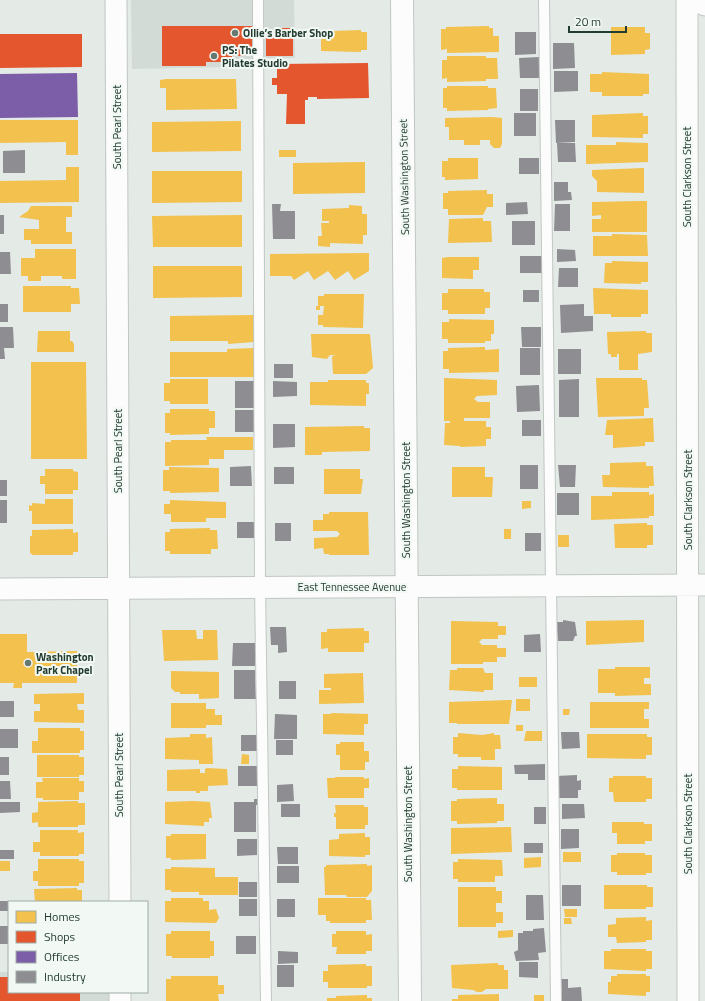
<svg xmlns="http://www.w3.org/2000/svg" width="705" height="1001" viewBox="0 0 705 1001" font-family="'Titillium Web',sans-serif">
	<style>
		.built { fill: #d2dbd5 }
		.homes { fill: #f2c14e }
		.shops { fill: #e4572e }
		.offices { fill: #7b5ea7 }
		.industry { fill: #8d8d92 }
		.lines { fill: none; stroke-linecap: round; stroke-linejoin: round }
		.service-casing { stroke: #c1c7c3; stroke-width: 12 }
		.minor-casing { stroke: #c1c7c3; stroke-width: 23 }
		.tertiary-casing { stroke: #c1c7c3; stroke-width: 24 }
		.service { stroke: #fbfcfb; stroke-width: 10 }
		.minor { stroke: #fbfcfb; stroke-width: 21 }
		.tertiary { stroke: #fbfcfb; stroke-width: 22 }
		.poi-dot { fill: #667970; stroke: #f2f8f4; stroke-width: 1.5 }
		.labels { text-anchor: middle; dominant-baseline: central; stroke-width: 4; stroke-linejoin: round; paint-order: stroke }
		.poi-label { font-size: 11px; font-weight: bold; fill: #223c30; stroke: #f2f8f4; text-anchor: start }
		.street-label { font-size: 11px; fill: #223c30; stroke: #f2f8f4 }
	</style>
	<rect width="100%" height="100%" fill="#e4eae6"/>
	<path class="built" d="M131,0h163l1,58h-33v8l-130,3z
		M0,972h9v20h100v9h-109z"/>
	<path class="homes" d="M489,26v2h4v8h6v16l-52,1v-4l-6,1v-21h5v-2z
		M611,27h34v6h5v16l-5,1v4l-34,1z
		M361,30v2h6v18h-6v2l-40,-1v-14h11v-6z
		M447,56h39v2h11l1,21h-12v2l-39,1v-4l-5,1v-19h5z
		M602,72l47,2v20h-6v2h-41v-4h-12v-18h12z
		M166,79h70l1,30 -71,1v-22h-6v-8z
		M447,86h41v2h8l1,20 -9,1v1l-41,1v-3h-4v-20h4z
		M643,113v3h5v18h-5v4l-51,-1v-22z
		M492,117l10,1v26l-2,4h-6l-4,-4v-4h-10v5h-16v-5h-15v-13h-4v-9z
		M0,120h78v35h-12v-13l-66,1z
		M241,121v30l-89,1v-30z
		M616,142l32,1v19l-62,2v-19h30z
		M279,150h17v7h-17z
		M448,158h30v21l-33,1v-3h-3v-16h6z
		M365,162v31l-72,1v-31z
		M66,167h13v35l-79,1v-22l66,-1z
		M644,168v25l-47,-1v-11l-5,-5v-6z
		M152,171h90v31l-90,1z
		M487,190v4h6v13h-6l-4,8h-35v-6h-5v-16h5v-2z
		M639,201h8v31h-55v-13h9v-4l-9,1v-14z
		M349,205l13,1v8h5v21h-4v9l-33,-1v4l-12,-1v-10h4l-1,-13h8v-2h-7v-12l27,-1z
		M31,206h41v11h-6v15h6v12h-41v-4h-7v-11h15v-9l-20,-3 9,-6z
		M242,215v32h-89l-1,-31z
		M483,218v3h8l1,21 -44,1 1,-24z
		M612,234l35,1 1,21h-55v-20h19z
		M35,249h41v30h-14v-3h-21v5h-13v-5h-7v-18h14z
		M369,253v18l-15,9 -6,-9 -13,9 -7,-9 -14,9 -6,-9 -14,9 -3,-4h-21v-22z
		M448,257h31v13h-6v9l-31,-1v-20z
		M612,261l36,1v20h-7v2l-37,-1 1,-20h7z
		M153,266h89v31l-89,1z
		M23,286h48v2h8l1,16h-9v8h-48z
		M593,288l55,2v24h-7v3h-30v-3h-17z
		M448,289h36v3h6v16h-5v6h-37v-4h-6v-17h6z
		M324,294h40l-1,34 -40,-1v-2h-5v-10h5l1,-9h-4v4h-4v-4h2v-10h6z
		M254,315v27l-26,2v-3h-58v-25z
		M449,319l45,1v14h-3v7h-6v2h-37v-4h-6v-17h7z
		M38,331h32v10h2l2,3v8h-37z
		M646,331v2h6v19l-14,2v16h-19v-16h-2v3h-6v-3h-3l-1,-22z
		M311,334h59l3,34 -7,6h-33l-1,-18 4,-1h-6l-3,4 -15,-2z
		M485,347v3l14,-1v23l-50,1v-4h-6v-18h5v-3z
		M254,348v29h-84v-25h57v-3z
		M31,362h55l1,97h-56z
		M444,378l53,2v15l-20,1 -3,3 4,3h12v16h-26v3h22v6h5v12h-5v7l-26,1v-1l-16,-1 1,-22h5v-2h-6z
		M596,378h46v2h5l2,28h-5v8l-46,1z
		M170,379h38v25h-38v-3h-6v-18h6z
		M328,380h38v3h3v11h-3v12l-56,-1v-23h18z
		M170,409h39v2h6v17h-6v6l-39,1v-2h-5v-20h5z
		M653,418l1,24h-9v4l-32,2v-13h-8l2,-15z
		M364,426v2h6v23l-48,1v3h-17v-28z
		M206,437h47v13h-29v9h-15v6l-44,1v-24h6v-2h36z
		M646,462v4h7l1,20h-5v2l-46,-1 -1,-12h8v-12z
		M169,467l50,1v24l-49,1v-2h-7v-21h6z
		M452,467h33v10h8l-1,20h-40z
		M45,469h28v2l5,1v18h-5v4h-28v-10h-5v-8h5z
		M324,469h36v10h3l-2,15h-37z
		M612,492h37v3l5,-1v22h-5v2l-58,2v-24h21z
		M45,499h28v25h-41v-13h-3v-6l3,1v-3l13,1z
		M170,500l56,2v16h-20v4h-35v-8h-7v-10h6z
		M522,501h9v7l-9,1z
		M329,512h39l1,43h-40v-1h-5l-1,-6 -9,1v-11l23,-1 3,-3 -3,-3h-24v-11h10v-6h6z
		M647,523v2h6v20h-6v3h-32l-1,-24z
		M210,528v2h7l1,19h-7v5h-41v-3h-5v-19h5v-3z
		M73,529v4l5,-1v20h-5v3h-40l-3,-2v-17h2v-6z
		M504,529h7v10h-7z
		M558,535h11v12h-11z
		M644,620v22l-58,3v-24z
		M451,621l47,1v4h8v9h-8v4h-16l-3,3 3,3h15v3h9v9h-9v5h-14v2h-32z
		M364,628v3h5v12h-5v9h-36v-4l-7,1v-17h6v-3z
		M162,630h34l1,9h6v-9h14l1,30 -54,1z
		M0,634h27v18l50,-1v32h-55v5h-9l1,-5h-14z
		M615,667h35v11h-6v6h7v11l-36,1v-3h-17v-24h17z
		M457,668h26l2,5h8v17h-9v2l-35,-2 1,-20h7z
		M171,671l48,1v26l-20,1v-5h-19v-2h-5l-4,-4z
		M363,673l1,30 -45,1v-14h12v-2h-7v-14z
		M519,677h18v10h-18z
		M84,693v11h-7l1,6h6v13l-50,-1v-11h6v-7h-6v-10z
		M516,699h14v12h-14z
		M512,700l-3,24h-52v-1h-8v-21z
		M590,702h59v7h-5v10h5v9h-59z
		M171,703h35v6h9v6h7v10h-16v3h-35z
		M563,709h7l-1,6h-6z
		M331,713l37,1v10h-4v11l-41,-1v-20h8z
		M516,725h7v6h-7z
		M38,728h42v3h4v19h-4v3h-48v-12h6z
		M526,731h16v10h-18z
		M458,733l24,2 12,-2v2h6l1,14h-6v11h-14v-3h-23v-3h-5v-17h5z
		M190,734h16v4l6,-1 1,27h-14v-4l-34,-1v-21l25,-1z
		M587,734h60v3h5v18h-6v4l-59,-1z
		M340,742h24v9h5v11h-4v8h-25v-15h-4v-11h4z
		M242,754l7,1v9h-8z
		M37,755h42v2h5v18h-5v2h-42z
		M458,766l44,1v23h-45v-2h-5v-19h6z
		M207,768l20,1 1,16 -20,1v5h-8v2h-4v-2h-29v-21l33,-1v4h5v-4z
		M613,776h33v2h6v21h-6v3h-32l-1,-10h-4v-14h4z
		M335,777h29v2l5,-1v10h-5v10h-36l-1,-20h8z
		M42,778h37v3h5v11h-5v8h-36v-2h-7v-16h7z
		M497,798v6h7v17h-7v2l-40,1v-3h-6v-20h6v-2z
		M78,801v2h7v22h-7v2h-40v-5l-6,1v-10l6,-1v-10z
		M193,801l17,1 2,16h-3v4h-5v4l-39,-2v-22z
		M335,805h29v2h4v18h-3v4h-29v-12h-2v-4h2z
		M612,822h32v2h8v17h-7v3h-28v-11h-5z
		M511,827l1,25 -61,2v-26z
		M40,830h38v3l6,-1v22h-5v2h-39v-4h-7v-10h7z
		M365,833v4h5v18h-5v2l-36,-1v-16l10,-1v-5z
		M171,834h35v25l-35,1v-2h-5v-22h5z
		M563,852h18v10h-18z
		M617,853h28v2h7v18h-6v2h-29v-3h-6v-17h6z
		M541,857v10l-17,1v-10z
		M38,859h41v2h5v22h-5v3h-41v-5h-5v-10h5z
		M458,859l44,1 1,16h-8v6h-37v-3h-5v-17h5z
		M0,861h10v10h-10z
		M367,864v2l5,-1v26l-5,6h-20l-1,-2h-21l-1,-28h2v-2z
		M171,867l44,1v9h23v18h-39v-3h-28v-2h-6v-21h6z
		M604,885h43v2h6v20h-7v2h-42z
		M458,887h38v4h6v12h-6v9h7v11h-7v4h-38z
		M77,888v2h5v12h-47l-1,-13z
		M171,898h32v3h6v9l7,-1 3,9 -3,5 -51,-1v-21h6z
		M318,898h48v2h5l1,20h-6v3h-36v-2h-4v-6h-8z
		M564,909h13v8h-12z
		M646,917v4l6,-1v20h-6v2l-29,1 -1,-6h-8v-12l8,-1v-6z
		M564,918h7l1,6h-8z
		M513,930v7l-15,1v-7z
		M171,931h39v10h4v15h-4v2h-38v-2h-6v-22h5z
		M336,931h30v4l6,-1v17h-6v3h-30l1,-7h-5v-13h4z
		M611,949h35v2h6v18h-6v2l-42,-2v-18h7z
		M498,963v2h6v5h4v19h-22l-4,3h-5l-4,-2 -21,-2 -1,-23z
		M366,964v2h6v20h-5v2h-39v-6h-5v-11h5v-6z
		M617,974h29v2h4v16h-4v4l-38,-2v-12h3v-6h6z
		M171,976h47v9h6v9h-6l1,7h-53v-22h5z
		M499,994v7h-47v-2h6v-4z
		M367,995v3h5v3h-45v-3h9v-2z
		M534,995h10v6h-10z"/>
	<path class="shops" d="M162,26h90v30h-20v6h-26v4h-44z
		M277,28h16v28h-27v-18h11z
		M0,34h82v33l-82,1z
		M368,63l1,35 -52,1v-2h-9v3h-3v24h-19l1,-30h-10v-9h-5v-7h5v-14z
		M0,977h9v15h71v9h-80z"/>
	<path class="offices" d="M77,73l1,44 -78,1v-44z"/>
	<path class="industry" d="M515,32h21v22l-21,1z
		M553,43h21l1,25 -22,1z
		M539,57v21h-19l-1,-20z
		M554,71h24v20l-24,1z
		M520,89h18v22h-18z
		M514,113h22v23h-22z
		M555,120h20v22l-19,1z
		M557,143h18l1,19h-18z
		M25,150v23h-22v-22z
		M519,158h20v16h-20z
		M554,182h14v10h3l1,8 -18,1z
		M527,202l1,12 -22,1v-12z
		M272,204h9l-1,7h15v28h-22z
		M555,204h15v27h-16z
		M0,215h4v19h-4z
		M512,221h23v24h-23z
		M557,249l18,1 1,11 -19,1z
		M0,252h10l1,22h-11z
		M520,256h23v17h-23z
		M559,268h19v19h-20z
		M523,290h16v12h-16z
		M0,304h8v18h-8z
		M584,304v12h9v15l-32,2 -1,-28z
		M0,327h13l1,21h-10l1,11h-5z
		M521,327h20v20h-19z
		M520,348h20v27h-20z
		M558,349h23v25h-23z
		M274,364h19v14h-19z
		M579,379v38h-20v-37z
		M235,381h20v27h-20z
		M273,381l24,1v14l-24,1z
		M539,385l1,26 -23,1 -1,-26z
		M235,410h20v22h-20z
		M522,420h19v16h-19z
		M273,424h22v23l-22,1z
		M520,465h18v24h-18z
		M558,465h18l-1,22h-15z
		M251,466l1,20h-22v-19z
		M274,467h20v17h-20z
		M0,480h7v16h-7z
		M557,493h22v22h-22z
		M0,500h7v23h-7z
		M237,522h18v16h-18z
		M275,523h16v18h-16z
		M525,533h16v18h-16z
		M563,620l12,2 2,14h-2l-2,5h-15l-2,-19h7z
		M270,627h16l1,25 -9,1v-8h-7z
		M540,634l1,18h-17v-17z
		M233,643h22v23h-23z
		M234,670h21l1,29h-22z
		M279,681h17v18h-17z
		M0,701h14v16h-14z
		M275,714l22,1v24h-23z
		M0,729h18v19h-18z
		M561,732h18l1,16 -18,1z
		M241,735h17v16h-17z
		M276,740h17v15h-17z
		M0,757h9v18h-9z
		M545,764v16h-17v-6h-13l-1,-9z
		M238,766h19v20h-19z
		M577,775v6l4,-1v10h-3v8h-22v-22z
		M0,781h10l1,18h-11z
		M293,784l1,17 -17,1v-17z
		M254,799h6l1,6h-5v27h-22v-30h20z
		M0,802h20v10l-20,1z
		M281,804h19v13h-19z
		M562,804h22l1,14 -23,1z
		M534,807h12v17h-12z
		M561,829h18v19l-18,1z
		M237,839h20v16l-20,1z
		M524,843h19v10h-19z
		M277,847h21v17h-20z
		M0,850h14v9h-14z
		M277,866h22v17h-22z
		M239,882h18v15h-18z
		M562,885h19v21h-19z
		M526,895h17l1,25h-18z
		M239,899h18v17h-18z
		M277,899h18v18h-18z
		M0,901h9v10h-9z
		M0,926h9v18h-9z
		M544,928l2,24 -8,1 1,7 -23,1 -2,-9 4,-2v-17h5v-2h10v-2z
		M236,936h20v18h-20z
		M278,951l20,1v11l-20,1z
		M519,962h19v16l-19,-1z
		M277,965h17v22h-17z
		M561,979h7v9l13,-1 1,14h-20z"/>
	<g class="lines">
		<g class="service-casing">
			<path id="service" d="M258,0l2,587 6,414
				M544,0l12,1001"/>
		</g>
		<g class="minor-casing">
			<path id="minor" d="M116,0l4,902
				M687,0l1,1001
				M692,0l13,5
				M0,589l705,-4
				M120,992v9"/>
		</g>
		<g class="tertiary-casing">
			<path id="tertiary" d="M402,0l8,1001"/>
		</g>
		<use href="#service" class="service"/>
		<use href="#minor" class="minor"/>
		<use href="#tertiary" class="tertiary"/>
	</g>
	<g class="poi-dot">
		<circle cx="235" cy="33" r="4"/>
		<circle cx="214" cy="56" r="4"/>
		<circle cx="28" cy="663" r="4"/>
	</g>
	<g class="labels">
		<g class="poi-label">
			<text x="243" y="33">Ollie’s Barber Shop</text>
			<text x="222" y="50">PS: The<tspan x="222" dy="13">Pilates Studio</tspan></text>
			<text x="36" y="657">Washington<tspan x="36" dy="13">Park Chapel</tspan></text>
		</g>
		<g class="street-label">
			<text transform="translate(117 127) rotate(-90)">South Pearl Street</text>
			<text transform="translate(404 177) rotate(-91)">South Washington Street</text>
			<text transform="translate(687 177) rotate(-90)">South Clarkson Street</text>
			<text transform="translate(118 451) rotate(-90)">South Pearl Street</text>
			<text transform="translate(406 500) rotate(-90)">South Washington Street</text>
			<text transform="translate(688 500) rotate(-90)">South Clarkson Street</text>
			<text x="352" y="587">East Tennessee Avenue</text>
			<text transform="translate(119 775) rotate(-90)">South Pearl Street</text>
			<text transform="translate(408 824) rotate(-90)">South Washington Street</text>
			<text transform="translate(688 824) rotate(-90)">South Clarkson Street</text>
		</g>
	</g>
	<rect x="8" y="901" width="140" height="92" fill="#f2f8f4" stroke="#9fada6"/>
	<rect x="16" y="911" width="20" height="12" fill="#f2c14e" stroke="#9fada6"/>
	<text x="44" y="921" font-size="12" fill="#223c30">Homes</text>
	<rect x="16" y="931" width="20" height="12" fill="#e4572e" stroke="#9fada6"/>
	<text x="44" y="941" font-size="12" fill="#223c30">Shops</text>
	<rect x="16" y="951" width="20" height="12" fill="#7b5ea7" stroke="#9fada6"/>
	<text x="44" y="961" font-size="12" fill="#223c30">Offices</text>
	<rect x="16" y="971" width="20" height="12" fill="#8d8d92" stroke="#9fada6"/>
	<text x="44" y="981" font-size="12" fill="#223c30">Industry</text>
	<path d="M569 26v6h57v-6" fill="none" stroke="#223c30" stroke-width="2"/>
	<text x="575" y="26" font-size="12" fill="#223c30" stroke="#f2f8f4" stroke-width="3" paint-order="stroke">20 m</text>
</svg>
